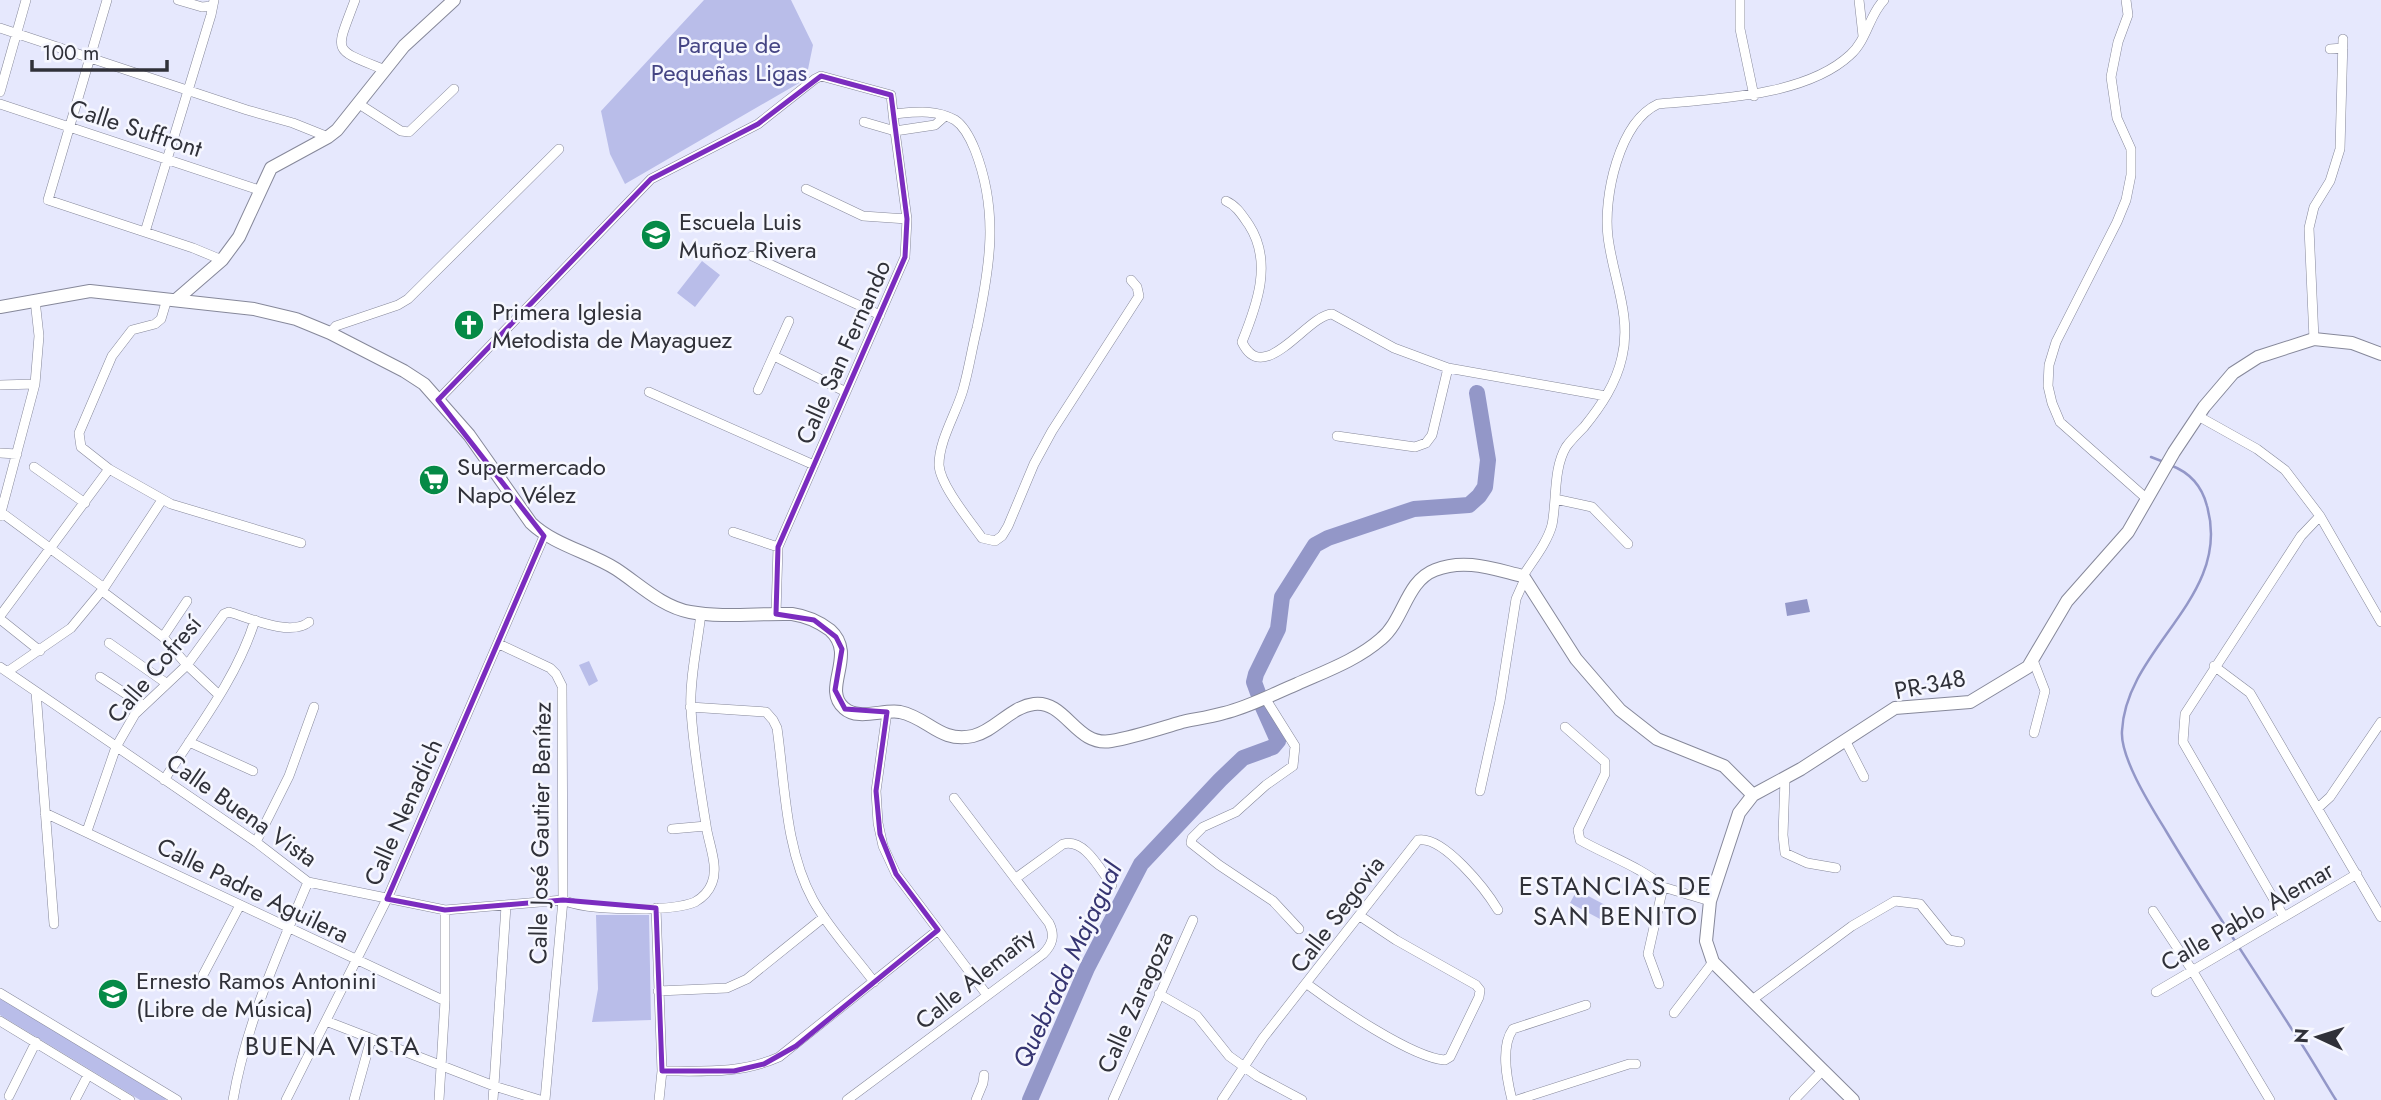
<svg xmlns="http://www.w3.org/2000/svg" width="2381" height="1100" viewBox="0 0 2381 1100" font-family="Jost,sans-serif">
	<style>
		.green { fill: #b9bde9 }
		.water { fill: #9397c8 }
		.lines { fill: none; stroke-linecap: round; stroke-linejoin: round }
		.stream { stroke: #9397c8; stroke-width: 2.5 }
		.river { stroke: #9397c8; stroke-width: 16 }
		.street-casing { stroke: #86889a; stroke-width: 10 }
		.secondary-casing { stroke: #86889a; stroke-width: 14 }
		.street { stroke: #fff; stroke-width: 9 }
		.secondary { stroke: #fff; stroke-width: 12 }
		.marked { fill: none; stroke: #7b2cbf; stroke-width: 5; stroke-linejoin: round }
		.labels { text-anchor: middle; dominant-baseline: central; stroke-width: 5; stroke-linejoin: round; paint-order: stroke }
		.park-label { font-size: 24px; fill: #454584; stroke: #f6f7ff }
		.street-label { font-size: 24px; fill: #303139; stroke: #f6f7ff }
		.poi-label { font-size: 24px; fill: #303139; stroke: #f6f7ff; text-anchor: start }
		.neighbourhood-label { font-size: 26px; letter-spacing: 2px; fill: #303139; stroke: #f6f7ff }
		.water-label { font-size: 26px; font-style: italic; fill: #363572; stroke: #f6f7ff }
	</style>
	<rect width="100%" height="100%" fill="#e6e8fd"/>
	<path class="green" d="M704,0h87l22,45 -7,34 -181,105 -15,-30 -9,-43z
		M702,261l18,14 -25,32 -18,-14z
		M589,661l9,20 -9,5 -10,-21z
		M1577,890l30,16 -7,13 -30,-16z
		M596,915h53l2,105 -59,2 6,-33z
		M0,998l165,100 1,2h-26l-140,-85z"/>
	<path class="water" d="M1807,599l3,13 -23,4 -2,-13z"/>
	<g class="lines">
		<path class="stream" d="M2151,457l13,5
			M2170,465c19,7 32,21 37,41 26,91 -81,141 -85,225 -2,27 30,77 44,100 40,67 83,131 125,197 16,23 30,48 45,72"/>
		<path class="river" d="M1258,693l-4,-11 2,-8 22,-45 4,-32 33,-52 13,-7 86,-29 55,-4 10,-9 6,-9 3,-27 -11,-67
			M1030,1100l57,-132 54,-104 79,-84 23,-22 30,-11 5,-6 -16,-36"/>
		<g class="street-casing">
			<path id="street" d="M107,0l-59,200 145,48 29,12
				M178,0l24,7 10,-1
				M355,0c-20,54 -24,48 30,70
				M1740,0v29l14,67
				M1859,0l4,36
				M2126,0l2,15 -10,27 -7,35 6,41 14,31v26l-5,25 -9,22 -61,120 -7,23 -1,21 4,17 8,19 87,77
				M0,28l247,82 46,13 35,14
				M2330,49l13,-1
				M0,92l26,-92
				M0,104l259,86
				M359,104l42,27 8,1 45,-43
				M893,114c23,-2 42,-5 62,6 9,6 16,20 20,30 24,62 15,116 2,178 -5,20 -8,41 -14,62 -7,24 -24,50 -24,75 1,20 31,56 43,73l13,3 7,-5 6,-10 26,-62 18,-33 87,-135 -2,-9 -6,-7
				M806,189l57,27 44,3
				M1226,201c11,5 16,14 23,24 24,37 8,80 -7,117 22,46 65,-27 90,-28l62,34 54,20 158,28
				M145,232l66,-217 3,-15
				M752,256l128,59
				M167,299l-6,20 -6,5 -23,6 -20,26 -33,77 2,14 28,22 62,35 130,39
				M330,333l6,-7 62,-21 10,-6 151,-150
				M2314,339l-5,-111 5,-21 16,-26 10,-32 3,-110
				M774,356l72,36
				M0,385l35,-1
				M758,390l31,-69
				M649,392l165,73
				M438,400l213,-221 107,-55 57,-45 6,-3 70,19 4,36 40,-6 9,-8
				M2198,416l59,33 28,21 35,46 61,106
				M1337,436l78,11 11,-4 6,-8 16,-67
				M0,453l17,1
				M34,467l51,36
				M1555,499l37,8 36,37
				M2,513l102,75
				M0,516l35,-132 4,-48 -4,-36
				M733,532l45,15
				M1523,576c10,-16 24,-33 29,-51 5,-25 1,-56 14,-78 5,-7 12,-14 18,-20 17,-21 32,-43 38,-70 10,-41 -9,-79 -14,-120 -5,-40 11,-115 50,-133 58,-5 148,-8 192,-49 17,-15 19,-40 34,-55
				M102,591l61,46 24,28 32,30
				M776,614l2,-67 127,-290 2,-38 -12,-88 -31,-9
				M0,616l109,-147
				M0,619l40,32
				M163,637l24,-36
				M109,643l57,40
				M499,644l51,24 6,6 6,12 1,214 -18,200
				M2033,660l12,31 -11,42
				M2214,666l36,27 131,224
				M0,667l256,175 52,40 137,28 118,-10c23,11 108,12 132,2 7,-4 14,-11 17,-19 7,-17 -4,-41 -6,-58 -6,-38 -13,-78 -15,-116 -2,-28 7,-67 10,-96
				M7,672l64,-44 33,-40 58,-88
				M100,677l43,28
				M36,692l18,232
				M1265,698l30,48 -2,20 -27,19 -30,27 -33,15 -11,11 -1,5 28,22 54,36 26,28
				M690,707l76,5 7,8 4,8c8,56 8,121 36,172 16,29 41,55 61,82
				M887,712l-11,79 2,32 5,23 13,28 91,121
				M1565,727l40,35v12l-27,56 2,10c24,14 65,29 83,47l-15,67 11,30
				M1845,740l19,37
				M189,742l64,29
				M1785,779l-2,56 2,18 22,10 29,5
				M164,780c33,-51 73,-102 91,-160
				M1480,791l20,-90 16,-102 8,-18
				M2319,807l11,-10 51,-75
				M45,813l400,188
				M672,829l34,-3
				M87,831l29,-84 19,-33 52,-49 37,-51 5,-2c20,6 62,25 80,10
				M256,842l33,-66 25,-69
				M1016,878l47,-34c22,-6 37,26 49,41
				M1663,887l47,14
				M656,908l6,163 -3,29
				M2153,911l39,59 78,130
				M2284,917l-101,-175 2,-28 116,-178 19,-20
				M203,975l37,-70
				M1307,984c28,21 105,74 138,76l5,-3 29,-60 1,-7 -4,-5 -80,-45 -36,-24
				M658,991l69,-3 20,-9 77,-62
				M2156,992l201,-118
				M0,993l177,107
				M1159,994l38,22 32,40 28,20 45,24
				M1752,1000l100,-74 43,-25 25,3 29,36 11,2
				M1674,1013l39,-51
				M0,1021l130,79
				M326,1021l168,65 46,14
				M662,1071c41,0 79,3 117,-14l159,-127
				M9,1096l27,-54
				M75,1100l13,-25
				M233,1100c13,-76 45,-147 75,-218
				M286,1100l101,-201 158,-365
				M354,1100l17,-61
				M439,1100l6,-99v-91
				M493,1100l13,-194
				M847,1100l196,-146c10,-10 12,-19 6,-31l-95,-125
				M976,1100l7,-17 1,-8
				M1113,1100l80,-180
				M1222,1100l41,-62 155,-198c25,-5 68,50 80,70
				M1512,1100c-5,-20 -12,-53 1,-71l73,-24
				M1517,1100l112,-36h7
				M1794,1100l28,-29"/>
		</g>
		<g class="secondary-casing">
			<path id="secondary" d="M177,299l45,-39 17,-23 32,-69 57,-31 9,-7 67,-84 50,-46
				M0,307l90,-16 164,18 42,10 34,14 74,38 20,13 45,51 62,88c23,22 58,29 85,46 23,15 46,38 74,43 32,6 69,1 102,2 14,2 26,7 38,16 28,25 -9,58 14,78 14,13 39,1 56,4 29,6 39,31 73,24 22,-5 37,-29 61,-32 32,-4 42,43 77,37 24,-4 47,-12 71,-19 14,-3 28,-5 42,-9 25,-6 49,-19 73,-29 29,-13 60,-24 84,-45 23,-19 25,-58 54,-69 30,-12 58,-1 88,6l53,83 44,51 37,29 67,27 29,29
				M1853,1100l-140,-138 -7,-21 4,-40 29,-88 14,-18 48,-26 94,-61 75,-6 58,-35 39,-66 61,-69 46,-80 30,-45 29,-34 25,-16 56,-18 38,4 29,11"/>
		</g>
		<use href="#street" class="street"/>
		<use href="#secondary" class="secondary"/>
	</g>
	<path class="marked" d="M821,76l70,19 16,124 -2,38 -127,290 -2,67 38,6 22,17 6,12 -7,41 10,19 42,3 -11,79 4,43 16,40 42,56 -142,116 -32,18 -30,7h-72l-6,-163 -93,-8 -118,10 -58,-11 157,-363 -106,-136 213,-221 107,-55z"/>
	<defs>
		<g id="school-disc" transform="scale(1.575)"><circle r="9.5" fill="#058a46" stroke="#f6f7ff"/><path d="M0-5L7-2L0 1L-7-2ZM-4 1L0 2.5L4 1V4Q0 6-4 4Z" fill="#fff"/></g>
		<g id="church-disc" transform="scale(1.575)"><circle r="9.5" fill="#058a46" stroke="#f6f7ff"/><path d="M-1.2-6h2.4v3.5h3.3v2.4h-3.3V6h-2.4V-.1h-3.3v-2.4h3.3Z" fill="#fff"/></g>
		<g id="supermarket-disc" transform="scale(1.575)"><circle r="9.5" fill="#058a46" stroke="#f6f7ff"/><path d="M-6-5.5h2.5l.6 2H6L4.5 2H-2.5L-4.4-4H-6ZM-1.5 3.2a1.3 1.3 0 1 0 .1 0ZM3 3.2a1.3 1.3 0 1 0 .1 0Z" fill="#fff"/></g>
	</defs>
	<g fill-rule="evenodd">
		<use href="#school-disc" x="656" y="235"/>
		<use href="#church-disc" x="469" y="325"/>
		<use href="#supermarket-disc" x="434" y="480"/>
		<use href="#school-disc" x="113" y="994"/>
	</g>
	<g class="labels">
		<g class="park-label">
			<text x="729" y="44">Parque de<tspan x="729" dy="28">Pequeñas Ligas</tspan></text>
		</g>
		<g class="street-label">
			<text transform="translate(136 128) rotate(18)">Calle Suffront</text>
			<text transform="translate(843 352) rotate(-66)">Calle San Fernando</text>
			<text transform="translate(154 669) rotate(-50)">Calle Cofresí</text>
			<text transform="translate(1930 684) rotate(-11)">PR-348</text>
			<text transform="translate(242 810) rotate(35)">Calle Buena Vista</text>
			<text transform="translate(403 812) rotate(-66)">Calle Nenadich</text>
			<text transform="translate(540 833) rotate(-89)">Calle José Gautier Benítez</text>
			<text transform="translate(253 890) rotate(26)">Calle Padre Aguilera</text>
			<text transform="translate(1337 914) rotate(-53)">Calle Segovia</text>
			<text transform="translate(2247 916) rotate(-30)">Calle Pablo Alemar</text>
			<text transform="translate(975 978) rotate(-39)">Calle Alemañy</text>
			<text transform="translate(1135 1002) rotate(-66)">Calle Zaragoza</text>
		</g>
		<g class="poi-label">
			<text x="679" y="221">Escuela Luis<tspan x="679" dy="28">Muñoz Rivera</tspan></text>
			<text x="492" y="311">Primera Iglesia<tspan x="492" dy="28">Metodista de Mayaguez</tspan></text>
			<text x="457" y="466">Supermercado<tspan x="457" dy="28">Napo Vélez</tspan></text>
			<text x="136" y="980">Ernesto Ramos Antonini<tspan x="136" dy="28">(Libre de Música)</tspan></text>
		</g>
		<g class="neighbourhood-label">
			<text x="1616" y="886">ESTANCIAS DE<tspan x="1616" dy="30">SAN BENITO</tspan></text>
			<text x="333" y="1046">BUENA VISTA</text>
		</g>
		<g class="water-label">
			<text transform="translate(1067 965) rotate(-65)">Quebrada Majagual</text>
		</g>
	</g>
	<g transform="translate(2318 1037) rotate(274)" stroke="#f6f7ff" stroke-width="5" paint-order="stroke">
	<path d="M0-5L12 26L0 18L-12 26Z" fill="#303139"/>
	<text y="-10" font-size="19" font-weight="bold" text-anchor="middle" fill="#303139">N</text>
	</g>
	<path d="M32 60v10h135v-10" fill="none" stroke="#303139" stroke-width="3.5"/>
	<text x="42" y="60" font-size="21" fill="#303139" stroke="#f6f7ff" stroke-width="5" paint-order="stroke">100 m</text>
</svg>
